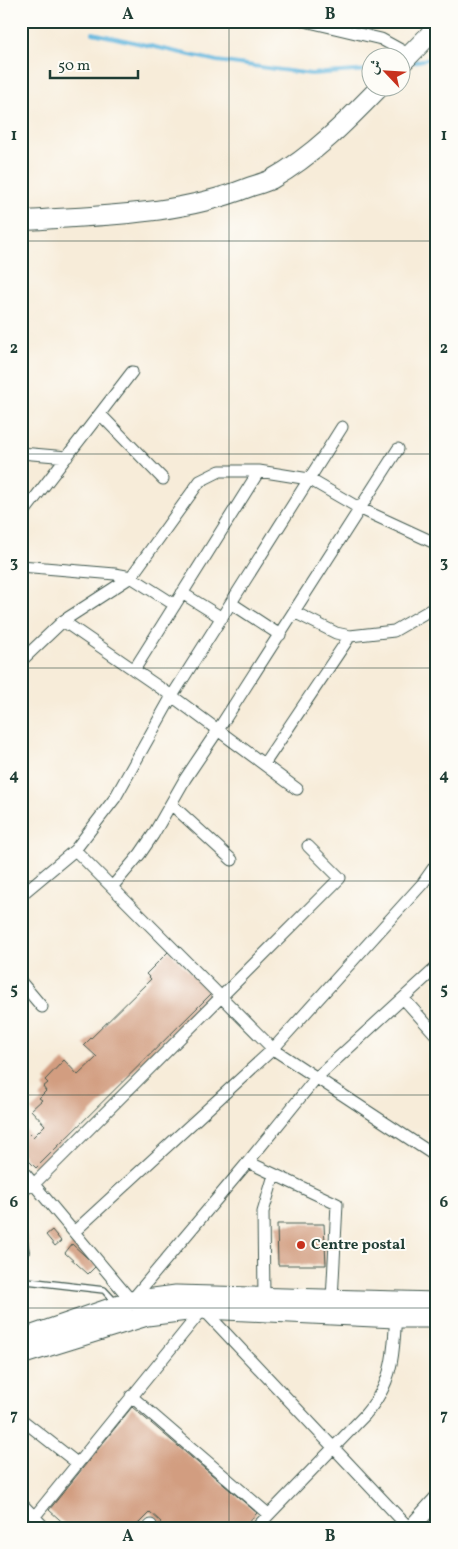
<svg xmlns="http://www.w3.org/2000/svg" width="458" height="1549" viewBox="0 0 458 1549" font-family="Vollkorn,Amiri,serif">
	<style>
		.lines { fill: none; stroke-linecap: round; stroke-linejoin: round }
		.stream { stroke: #61b5dd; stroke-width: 4 }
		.building { fill: #d29d80 }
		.lane-casing { stroke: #3f574d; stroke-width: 8 }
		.street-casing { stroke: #3f574d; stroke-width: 13 }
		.secondary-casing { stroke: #3f574d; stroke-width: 18 }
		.primary-casing { stroke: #3f574d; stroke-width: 21 }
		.lane { stroke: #fff; stroke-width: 5.5 }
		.street { stroke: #fff; stroke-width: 11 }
		.secondary { stroke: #fff; stroke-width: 16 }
		.primary { stroke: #fff; stroke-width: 19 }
		.grid { fill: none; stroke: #1f3d34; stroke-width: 1; stroke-opacity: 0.55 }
		.poi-dot { fill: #c8321e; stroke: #fdfcf7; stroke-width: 2 }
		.labels { text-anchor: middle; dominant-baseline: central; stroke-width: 4; stroke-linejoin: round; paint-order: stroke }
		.poi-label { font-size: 15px; font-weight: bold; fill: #1f3d34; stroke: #fdfcf7; text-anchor: start }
		.neatline { fill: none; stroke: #1f3d34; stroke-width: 2 }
		.grid-label { font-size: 16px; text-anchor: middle; font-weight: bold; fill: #1f3d34 }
	</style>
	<rect width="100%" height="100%" fill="#fdfcf7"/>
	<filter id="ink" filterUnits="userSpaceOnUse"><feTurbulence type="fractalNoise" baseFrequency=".02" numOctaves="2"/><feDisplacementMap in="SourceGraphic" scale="10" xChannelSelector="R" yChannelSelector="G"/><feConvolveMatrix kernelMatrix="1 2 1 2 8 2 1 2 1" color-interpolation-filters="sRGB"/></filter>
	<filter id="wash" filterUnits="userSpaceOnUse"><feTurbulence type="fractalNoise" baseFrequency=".0096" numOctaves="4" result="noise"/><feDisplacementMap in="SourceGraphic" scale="20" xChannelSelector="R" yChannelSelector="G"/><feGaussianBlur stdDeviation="1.12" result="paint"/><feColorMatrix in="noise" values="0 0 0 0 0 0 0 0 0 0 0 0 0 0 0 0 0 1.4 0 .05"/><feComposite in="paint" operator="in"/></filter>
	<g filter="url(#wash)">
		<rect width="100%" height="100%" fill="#f7ecd9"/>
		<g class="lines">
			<path class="stream" d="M93,33l124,28 94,13 59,-4
				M413,62l24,-5"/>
		</g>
		<g id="blocks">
			<path class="building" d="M169,951l42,43 -175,174 -15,-15v-26l1,-1 11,11 12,-12 -14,-15 11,-10 -3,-2 7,-7 -3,-4 5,-4 -3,-3 19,-20 14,15 19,-18 -13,-12 67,-66 -5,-5z
				M24,1223l6,31 -5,1 3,18 -7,1v-50z
				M277,1224h47l2,41h-48z
				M52,1230l9,11 -6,5 -9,-11z
				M72,1244l24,22 -8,8 -23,-21z
				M132,1407l125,106 -14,15h-88l6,-6 -11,-10 -16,16h-65l-20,-18z
				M21,1514l9,8 -5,6h-4z"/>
		</g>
	</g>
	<g filter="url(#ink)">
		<use href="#blocks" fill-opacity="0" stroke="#3f574d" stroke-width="1"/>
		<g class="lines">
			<g class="lane-casing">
				<path id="lane" d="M27,1281l77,9 11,12"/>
			</g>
			<g class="street-casing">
				<path id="street" d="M305,21l76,18 29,16
					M100,414l63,65
					M21,453l46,4
					M21,516l111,-144
					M21,566l94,8 16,3 44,28
					M182,593l40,25
					M231,603l49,32
					M294,612l42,21 14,3 44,-5 43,-25
					M63,621l109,75 125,93
					M21,661l42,-40 68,-44 69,-96 20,-10h39l50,8 50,29 78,36
					M134,670l125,-199
					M264,764l86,-128
					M171,804l61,56
					M75,850l198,199 164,108
					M112,887l28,-33 13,-19 32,-56 33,-49 180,-281
					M21,895l54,-45 40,-52 57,-102 170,-269
					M21,982l21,25
					M403,998l34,38
					M248,1162l89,42 -5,96
					M21,1169l113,135
					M21,1191l13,-7 306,-306 -32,-32
					M74,1232l199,-183 150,-166 14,-20
					M264,1298l-1,-86 11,-37
					M131,1301l117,-139 68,-84 121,-111
					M131,1396l137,118
					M21,1419l56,44
					M21,1503l24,25
					M35,1516l168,-207 206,219
					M148,1528l3,-3
					M256,1528l108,-112c5,-6 10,-12 14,-19 16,-24 16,-55 18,-83"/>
			</g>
			<g class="secondary-casing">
				<path id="secondary" d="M411,1528l26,-29"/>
			</g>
			<g class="primary-casing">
				<path id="primary" d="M400,65l37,-38
					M21,221c76,-6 155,-5 226,-33 8,-3 17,-5 25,-9 41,-23 75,-58 107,-91
					M21,1339l110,-38 45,-6 261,7
					M21,1355l126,-39 56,-7 192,9h42"/>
			</g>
			<use href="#lane" class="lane"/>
			<use href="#street" class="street"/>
			<use href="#secondary" class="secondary"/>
			<use href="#primary" class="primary"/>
		</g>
	</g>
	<path class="grid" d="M229,21v1507M21,241h416M21,454h416M21,668h416M21,881h416M21,1095h416M21,1308h416"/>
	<circle class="poi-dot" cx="301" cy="1245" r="5"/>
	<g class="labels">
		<g class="poi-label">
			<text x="311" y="1245">Centre postal</text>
		</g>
	</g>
	<rect width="458" height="1549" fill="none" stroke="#fdfcf7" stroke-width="55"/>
	<g transform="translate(386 72) rotate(295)"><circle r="24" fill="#fdfcf7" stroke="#a4b0a9"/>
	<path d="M0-4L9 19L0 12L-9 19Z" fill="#c8321e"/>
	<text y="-8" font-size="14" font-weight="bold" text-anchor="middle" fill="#1f3d34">ش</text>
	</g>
	<path d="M50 70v8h88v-8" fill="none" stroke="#1f3d34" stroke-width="2.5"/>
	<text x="58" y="70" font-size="15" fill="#1f3d34" stroke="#fdfcf7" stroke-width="4" paint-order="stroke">50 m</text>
	<rect x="28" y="28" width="402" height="1494" class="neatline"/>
	<g class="grid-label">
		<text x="128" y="19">A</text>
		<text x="330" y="19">B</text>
		<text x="14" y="140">1</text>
		<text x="444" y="140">1</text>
		<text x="14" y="353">2</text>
		<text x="444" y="353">2</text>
		<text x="14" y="567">3</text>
		<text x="444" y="567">3</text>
		<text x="14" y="780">4</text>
		<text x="444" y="780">4</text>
		<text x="14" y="994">5</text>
		<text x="444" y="994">5</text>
		<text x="14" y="1207">6</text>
		<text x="444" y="1207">6</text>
		<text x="14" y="1420">7</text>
		<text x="444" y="1420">7</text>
		<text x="128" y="1541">A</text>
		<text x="330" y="1541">B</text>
	</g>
</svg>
